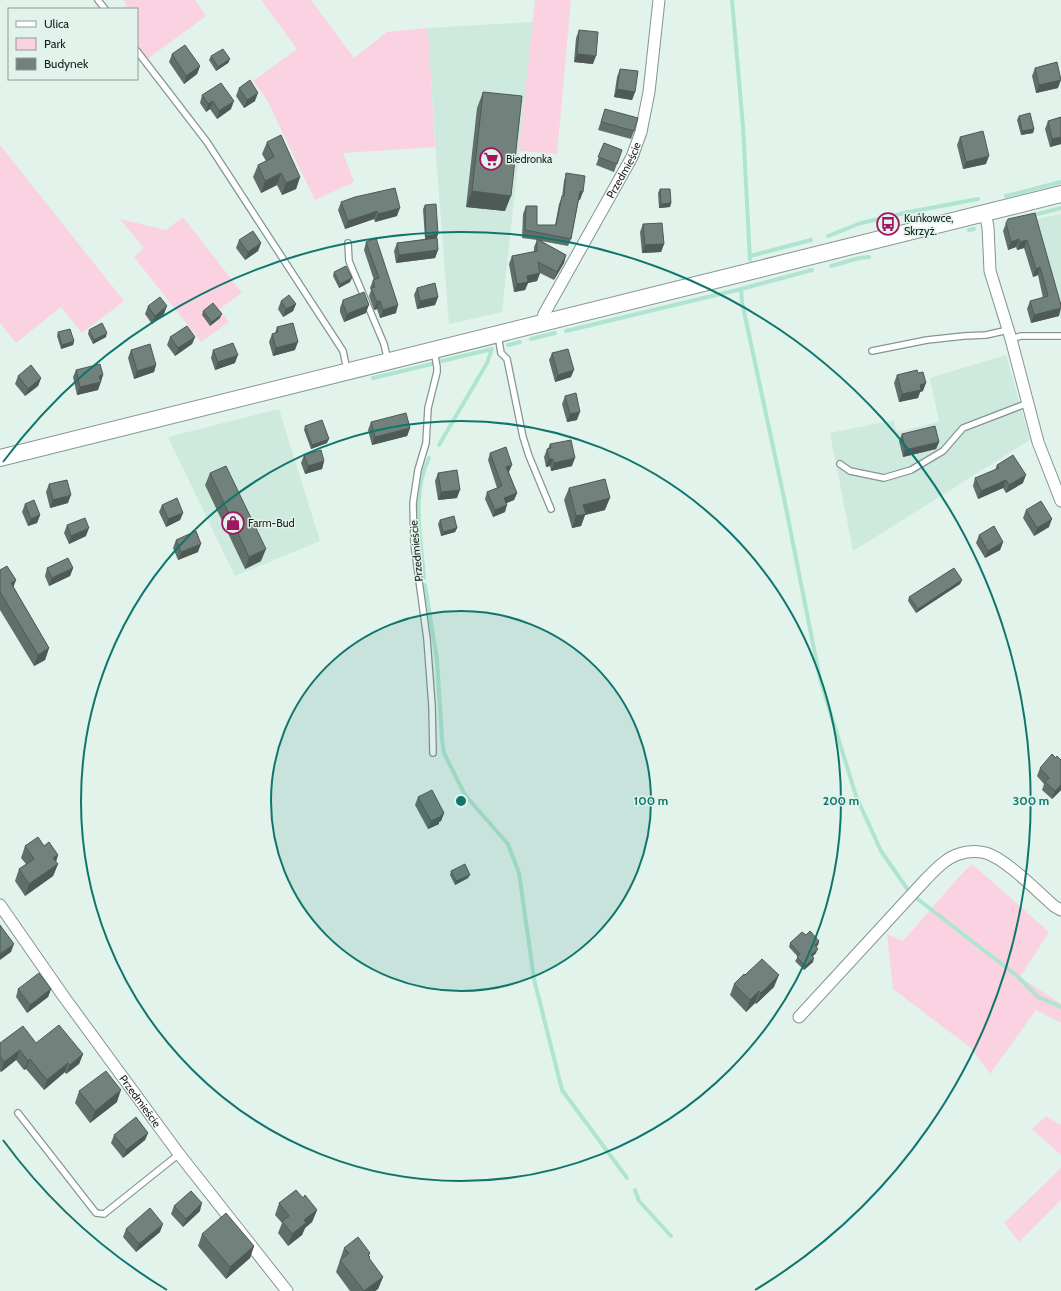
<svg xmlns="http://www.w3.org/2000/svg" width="1061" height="1291" viewBox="0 0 1061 1291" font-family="Cabin,sans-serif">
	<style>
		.built { fill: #cee9de }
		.green { fill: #fbd2e1 }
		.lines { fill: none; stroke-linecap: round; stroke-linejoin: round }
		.stream { stroke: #afe5d0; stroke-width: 4 }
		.service-casing { stroke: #85968f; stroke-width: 8 }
		.minor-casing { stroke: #85968f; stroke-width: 13 }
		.secondary-casing { stroke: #85968f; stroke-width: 18 }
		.service { stroke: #fff; stroke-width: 5.5 }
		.minor { stroke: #fff; stroke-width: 11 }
		.secondary { stroke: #fff; stroke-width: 16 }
		.wall { fill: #616f6a }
		.shaded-wall { fill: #4f5a56 }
		.building { fill: #71817b; stroke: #4f5a56 }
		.ring { fill: none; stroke: #0f766e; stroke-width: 2 }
		.labels { text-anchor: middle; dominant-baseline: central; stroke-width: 3; stroke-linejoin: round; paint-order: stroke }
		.poi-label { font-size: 11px; fill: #171e1b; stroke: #e1f3eb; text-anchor: start }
		.street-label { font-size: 11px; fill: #171e1b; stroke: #e1f3eb }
		.centre { fill: #0f766e; stroke: #e1f3eb; stroke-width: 2 }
		.ring-label { font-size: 12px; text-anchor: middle; font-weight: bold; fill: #0f766e; stroke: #e1f3eb; stroke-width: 3; stroke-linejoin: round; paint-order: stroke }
	</style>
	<rect width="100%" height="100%" fill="#e1f3eb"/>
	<path class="built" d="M533,22l-31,290 -53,12 -13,-168 -8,-128z
		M1061,214v105l-29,-99z
		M1006,355l24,85 -177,111 -23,-118 64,-13 3,12 42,-10 -9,-44z
		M279,409l41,132 -85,35 -67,-139z"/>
	<path class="green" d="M123,0h72l11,16 -64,47 -5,-7v-47h-16l6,-4z
		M261,0h50l43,58 33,-26 41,-4 7,119 -92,6 11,29 -39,18 -48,-100 -14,-19 44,-32z
		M535,0h36l-14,154 -38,-3z
		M0,145l124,156 -42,32 -21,-26 -45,36 -16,-20z
		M183,217l59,76 -23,16 10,13 -28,20 -67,-85 10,-9 -24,-29 46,11z
		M972,864l77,68 -29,45 41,27v19l-25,-13 -46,64 -19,-26 -78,-59 -6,-55 16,7 55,-63z
		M1046,1116l15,9v30l-29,-26z
		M1061,1168v32l-42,42 -15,-19z"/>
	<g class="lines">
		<path class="stream" d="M732,0l11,127 7,133
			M1006,196l55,-14
			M1030,216l31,-8
			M969,230l5,-1
			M828,236l33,-13 48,-11 69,-13
			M750,256l61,-16
			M831,266l28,-8 10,-1
			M812,270l-71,19 1,13 42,196 36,181 36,117 25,55 27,39
			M566,331l175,-42
			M531,339l24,-6
			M508,345l12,-3
			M442,361l50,-12
			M373,378l59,-14
			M439,445l48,-82 5,-14
			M424,578c-3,-40 -13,-83 5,-120
			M425,585l12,75 5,79 2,14 21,42 43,49 11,29 15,106 28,111 65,88
			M915,897l101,78 22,22 23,10
			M635,1190l4,11 32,35"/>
		<g class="service-casing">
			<path id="service" d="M98,0l7,9
				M137,51l70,91 136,209 4,19
				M348,243l1,18 35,83 4,17
				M498,335l3,18 6,6 16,78 6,19 22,53
				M1011,339l10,-3h40
				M872,351l55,-11 37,-4 22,-1 22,-5
				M840,464l10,7 34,7 27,-8 32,-19 20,-23 65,-25
				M433,753l-1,-47 -5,-67 -13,-95 -1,-41 5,-33 8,-27 2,-35 9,-36v-5l-3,-16
				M18,1113l78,100 8,1 75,-60"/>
		</g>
		<g class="minor-casing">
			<g id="minor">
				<path d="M985,213l3,14 2,44 21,68 27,103 23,59"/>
				<path id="s1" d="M541,324l3,-10 88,-157 9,-25 8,-40 10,-92"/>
				<path id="s2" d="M0,905l64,92 115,157 108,137"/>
				<path d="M799,1017l128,-139c9,-9 19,-20 32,-24 9,-3 18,-3 27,-1 20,6 52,39 68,53l7,4"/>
			</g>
		</g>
		<g class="secondary-casing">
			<path id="secondary" d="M0,458l1061,-264"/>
		</g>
		<use href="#service" class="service"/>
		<use href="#minor" class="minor"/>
		<use href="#secondary" class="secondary"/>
	</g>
	<path class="wall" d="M579,30l14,34 -19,-2 2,-24z
		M172,54l28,12 -3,8 -13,10 -15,-22z
		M211,56l19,3 -2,4 -12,8 -7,-11z
		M1035,68l23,20 -22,5 -4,-17z
		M620,69l15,23 -3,8 -18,-3 3,-20z
		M239,88l16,13 -11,7 -8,-12z
		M483,92l22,119 -39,-4 11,-99z
		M202,95l29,14 -14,10 -7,-10 -4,3 -6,-9z
		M605,109l29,22 -3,8 -33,-9z
		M1019,116l15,13 -1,4 -12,2 -4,-15z
		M1061,117v27l-11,3 -5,-18 3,-8z
		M960,137l26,27 -23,5 -6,-24z
		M267,142l33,35 -4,12 -14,6 -5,-10 -16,8 -8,-16 5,-12 8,-4 -4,-7z
		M604,143l18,7 -8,22 -18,-7z
		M566,173l14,27 -1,-1 -8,40 -3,7 -27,-5 25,14 -2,8 -10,17 -14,-7 -3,8 -9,2 -3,7 -11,2 -5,-28 3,-8 22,-4v-5l3,-7 -15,-2 1,-24 3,-8 11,19h18l4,-21 3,-7 2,-16z
		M660,189l11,14 -1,4 -11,1 -1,-15z
		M341,202l56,14 -22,6 -1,-3 -29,10 -7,-19z
		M425,205l13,29 -1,4 1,12 -3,8 -39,5 -2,-12 3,-8 28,-4 -2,-30z
		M1035,213l24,103 -28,7 -4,-14 3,-8 13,-3 -5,-23 -5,2 -9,-29 -7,2 -1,-3 -8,3 -5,-19 3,-8z
		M643,224l21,20 -3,8 -19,1 -2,-21z
		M239,240l22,3 -3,8 -13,9 -9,-12z
		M366,242l30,71 -16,5 -3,-9 -3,1 -5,-14 2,-6 -1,-2 3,-8h1l-10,-30z
		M334,272l16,10 -11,6 -6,-12z
		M417,288l21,9 -3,8 -18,4 -3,-14z
		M343,300l23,13 -22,9 -4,-10v-4z
		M281,301l15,3 -3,7 -10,6 -5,-8z
		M148,306l16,8 -12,10 -7,-10z
		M203,311l17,7 -10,8 -8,-11z
		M277,327l18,23 -22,6 -4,-14 3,-8 3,-1z
		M89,330l17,7 -13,7 -5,-10z
		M58,332l16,9 -1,4 -12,4 -4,-13z
		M170,337h25l-3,7 -17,12 -8,-11z
		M131,350l25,15 -2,7 -20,7 -6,-21z
		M213,350l22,13 -20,7 -4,-12z
		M552,353l19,24 -16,5 -6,-22z
		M76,370l27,5 -5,15 -21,5 -4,-18z
		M897,375l26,16 -3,1 -2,6 -19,4 -5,-19z
		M18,376l23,2 -3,8 -13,10 -10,-12z
		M565,396l12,24 -10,2 -5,-18z
		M371,422l39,6 -3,8 -35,9 -4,-15z
		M305,426l22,17 -16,6 -7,-19z
		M902,434l37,8 -3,7 -33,8 -4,-16z
		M550,444l22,22 -21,5 -1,-5 -4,1 -2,-10 3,-8h1z
		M490,453l19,19 8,21 -3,7 -8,3 -1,9 -12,5 -8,-18 2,-7 10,-4 -9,-28z
		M304,455l20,6 -2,8 -17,5 -4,-11z
		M997,465l26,18 -17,10 -3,-5 -25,11 -5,-13 2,-8 20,-8z
		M210,473l51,88 -16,8 -40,-84z
		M438,473l19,25 -19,2 -3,-19z
		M49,484l19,19 -18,5 -4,-16z
		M569,488l36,22 -20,5 -4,11 -9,2 -8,-28z
		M25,504l15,11 -3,8 -9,3 -6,-14z
		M162,505l21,8 -3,7 -14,7 -7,-15z
		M1026,510l23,17 -15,9 -11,-18z
		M440,520l17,8 -2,4 -14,4 -3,-12z
		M67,525l19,11 -17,8 -5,-11z
		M979,535l24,7 -3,8 -15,8 -9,-15z
		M176,540l22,12 -20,8 -5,-12z
		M47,568h26l-3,8 -21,10 -4,-10z
		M0,570l16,10 -3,6 36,62 -4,12 -11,6 -34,-56z
		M962,580l-2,4 -44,29 -8,-12 1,-4z
		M1056,758l5,32 -9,9 -10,-9 2,-6 -7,-8 3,-8z
		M418,797l26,16 -3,8 -2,1v2l-11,5 -13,-24z
		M25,846h19l14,9 -2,7 2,2 -5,12 -28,20 -10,-15 4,-12 7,-5 -5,-6z
		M451,871l17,7 -13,7 -5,-10z
		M806,935l13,6 -1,4 -2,2v6l-3,3v6l-9,8 -9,-9 3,-4 -9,-10 1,-4z
		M745,975l29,12 -18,17 -1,-1 -9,9 -16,-17 4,-11z
		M18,989h33l-3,8 -21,16 -11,-16z
		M0,1043h36l47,11 -4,10 -13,10 -1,-2 -21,18 -18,-21 -2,1 -8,-10 -15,12 -1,-1z
		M79,1091l38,11 -27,21 -15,-20z
		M148,1133l-3,7 -22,18 -12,-15 3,-8z
		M303,1198l14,12 -5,12 -7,6 -3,7 -14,11 -10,-13 4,-10 -7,-8 4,-12z
		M174,1206l26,5 -17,16 -12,-13z
		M126,1229l34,3 -24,20 -13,-15z
		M202,1234l52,12 -4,12 -24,21 -28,-33z
		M344,1248l26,5 -1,3 1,1 -1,2 14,18 -5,12 -3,2h-25l-14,-19z"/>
	<path class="shaded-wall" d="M577,54l19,2 -3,8 -19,-2z
		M230,59l-2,4 -12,8 2,-4z
		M200,66l-3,8 -13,10 2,-8z
		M1061,80l-3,8 -22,5 3,-8z
		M617,89l18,3 -3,8 -18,-3z
		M258,93l-3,8 -11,7 3,-8z
		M213,101l-3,8 -4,3 2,-8z
		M234,101l-3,8 -14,10 2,-8z
		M1034,129l-1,4 -12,2 1,-4z
		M1061,137v7l-11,3 2,-8z
		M989,156l-3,8 -23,5 3,-7z
		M281,173l-4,12 -16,8 4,-12z
		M300,177l-4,12 -14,6 4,-12z
		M472,191l39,5 -6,15 -39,-4z
		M580,191l3,1 -3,8 -3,-1z
		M671,203l-1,4 -11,1 2,-4z
		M400,208l-3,8 -22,6 3,-8z
		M377,211l-3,8 -29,10 3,-8z
		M438,234l-2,4 -11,1 1,-3z
		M1019,239l-3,8 -8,3 3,-8z
		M1027,240l-3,8 -7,2 3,-8z
		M261,243l-3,8 -13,9 3,-8z
		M664,244l-3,8 -19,1 3,-8z
		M438,250l-3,8 -39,5 3,-8z
		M566,255l-2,8 -10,17 3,-8z
		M1040,267l-2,8 -5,2 3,-8z
		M540,273l-3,8 -9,2 -3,7 -11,2 3,-8 10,-8z
		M352,278l-2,4 -11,6 1,-4z
		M438,297l-3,8 -18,4 3,-8z
		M380,301l-3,8 -3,1 3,-8z
		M296,304l-3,7 -10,6 3,-8z
		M369,305l-3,8 -22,9 3,-8z
		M398,305l-2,8 -16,5 3,-8z
		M167,306l-3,8 -12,10 3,-8z
		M1061,308l-2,8 -28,7 3,-8z
		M222,314l-2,4 -10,8 2,-4z
		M107,333l-1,4 -13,7 1,-4z
		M195,337l-3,7 -17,12 3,-8z
		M74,341l-1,4 -12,4 1,-4z
		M298,342l-3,8 -22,6 3,-8z
		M238,355l-3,8 -20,7 3,-8z
		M156,365l-2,7 -20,7 3,-8z
		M574,370l-3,7 -16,5 3,-7z
		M103,375l-5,15 -21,5 3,-8 19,-11z
		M41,378l-3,8 -13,10 3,-7z
		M926,383l-3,8 -3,1 -2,6 -19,4 3,-8 18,-9z
		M580,412l-3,8 -10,2 3,-8z
		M410,428l-3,8 -35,9 3,-8z
		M329,439l-2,4 -16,6 1,-4z
		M939,442l-3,7 -33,8 2,-7z
		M575,458l-3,8 -21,5 3,-8z
		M549,459h4l-3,7 -4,1z
		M324,461l-2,8 -17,5 3,-8z
		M512,465l-3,7 -5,2 2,-7z
		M1026,475l-3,8 -17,10 3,-8z
		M1006,480l-3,8 -25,11 3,-8z
		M460,490l-3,8 -19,2 3,-8z
		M517,493l-3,7 -12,5 2,-7z
		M71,495l-3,8 -18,5 3,-8z
		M610,498l-5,12 -20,5 -4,11 -9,2 4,-12 7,-11z
		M507,505l-2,7 -12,5 2,-7z
		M183,513l-3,7 -14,7 2,-8z
		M40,515l-3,8 -9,3 3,-7z
		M1052,519l-3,8 -15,9 3,-8z
		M89,528l-3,8 -17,8 2,-8z
		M457,528l-2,4 -14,4 2,-4z
		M1003,542l-3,8 -15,8 3,-7z
		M201,544l-3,8 -20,8 3,-8z
		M266,549l-5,12 -16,8 4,-12z
		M73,568l-3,8 -21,10 3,-8z
		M16,580l-4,11 -1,-8z
		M962,580l-2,4 -44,29 2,-4z
		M49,648l-4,12 -11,6 4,-11z
		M1061,785v5l-9,9 3,-8z
		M444,813l-3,8 -2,1v2l-11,5 3,-8z
		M58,855l-4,12 4,-3 -5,12 -28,20 4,-12 24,-26z
		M470,875l-2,3 -13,7 1,-4z
		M819,941l-1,4 -5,4 2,-4z
		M14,944l-3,8 -11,8v-6z
		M818,949l-2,4 -6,6 1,-4z
		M814,958l-1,4 -9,8 1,-4z
		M779,975l-5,12 -18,17 5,-11z
		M51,989l-3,8 -21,16 3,-8z
		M759,991l-4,12 -9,9 4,-12z
		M20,1050l-4,10 -15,12 3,-10z
		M83,1054l-4,10 -13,10 4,-9z
		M30,1059l-4,10 -2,1 4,-9z
		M68,1063l-3,9 -21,18 3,-10z
		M121,1090l-4,12 -27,21 5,-12z
		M148,1133l-3,7 -22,18 3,-8z
		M202,1203l-2,8 -17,16 3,-8z
		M317,1210l-5,12 -7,6 -3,7 -14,11 4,-12 12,-14z
		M163,1224l-3,8 -24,20 3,-8z
		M254,1246l-4,12 -24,21 4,-12z
		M383,1277l-5,12 -3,2h-11z"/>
	<path class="building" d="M579,30l19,2 -2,24 -19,-2z
		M185,45l15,21 -14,10 -14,-22z
		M223,49l7,10 -12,8 -7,-11z
		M1057,62l4,18 -22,5 -4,-17z
		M620,69l18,2 -3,21 -18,-3z
		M250,80l8,13 -11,7 -8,-12z
		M221,83l13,18 -15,10 -6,-10 -5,3 -6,-9z
		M483,92l39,4 -11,100 -39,-5z
		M605,109l33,9 -4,13 -33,-9z
		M1030,113l4,16 -12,2 -3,-15z
		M1061,117v20l-9,2 -4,-18z
		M983,131l6,25 -23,6 -6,-25z
		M281,135l19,42 -14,6 -5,-10 -16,8 -7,-16 16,-8 -7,-15z
		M604,143l18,7 -5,14 -19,-7z
		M566,173l19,3 -2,16 -3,-1 -9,48 -46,-9 1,-24h11v19h19l6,-29h2z
		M395,188l5,20 -22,6 -1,-3 -29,10 -7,-19 14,-5z
		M660,189h10l1,14 -10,1z
		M436,204l2,30 -12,2 -1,-31z
		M1035,213l26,92v3l-27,7 -4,-14 18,-5 -8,-29 -4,2 -9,-29 -7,2 -1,-3 -8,3 -5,-19 2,-4z
		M662,223l2,21 -19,1 -2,-21z
		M253,231l8,12 -13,9 -9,-12z
		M376,238l22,67 -15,5 -3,-9 -3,1 -6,-14 4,-1 -2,-7 6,-2 -13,-36z
		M437,238l1,12 -39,5 -2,-12z
		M537,239l29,16 -9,17 -19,-10 2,11 -13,3 1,6 -11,2 -5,-28 25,-5z
		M346,266l6,12 -12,6 -6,-12z
		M435,283l3,14 -18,4 -3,-13z
		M364,292l5,13 -22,9 -4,-10v-4z
		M289,295l7,9 -10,5 -5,-8z
		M160,297l7,9 -12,10 -7,-10z
		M213,303l9,11 -10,8 -9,-11z
		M102,323l5,10 -13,7 -5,-10z
		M293,323l5,19 -22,6 -4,-14 6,-2 -1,-5z
		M187,326l8,11 -17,11 -8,-11z
		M70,329l4,12 -12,4 -4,-13z
		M233,343l5,12 -20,7 -5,-12z
		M150,344l6,21 -19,6 -6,-21z
		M568,349l6,21 -16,5 -6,-22z
		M100,364l3,11 -4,1 2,6 -21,5 -4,-17z
		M31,365l10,13 -13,11 -10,-13z
		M917,370l1,3 5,-1 3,11 -6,2 1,5 -19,4 -5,-19z
		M576,393l4,19 -10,2 -5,-18z
		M406,413l4,15 -35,9 -4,-15z
		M322,420l7,19 -17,6 -7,-19z
		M935,426l4,16 -34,8 -3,-16z
		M571,440l4,18 -21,5 -1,-4h-4l-2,-10 4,-1 -1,-4z
		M506,447l6,18 -6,2 11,26 -13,5 3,7 -12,5 -8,-18 15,-6 -12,-33z
		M321,450l3,11 -16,5 -4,-11z
		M1013,455l13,20 -17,10 -3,-5 -25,11 -6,-13 24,-10 -2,-3z
		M226,466l40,83 -17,8 -39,-84z
		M457,470l3,20 -19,2 -3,-19z
		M605,479l5,19 -27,7 3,9 -10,2 -7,-28z
		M67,480l4,15 -18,5 -4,-16z
		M177,498l6,15 -15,6 -6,-14z
		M34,500l6,15 -9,4 -6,-15z
		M1041,501l11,18 -15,9 -11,-18z
		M454,516l3,12 -14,4 -3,-12z
		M85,518l4,10 -18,8 -4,-11z
		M994,526l9,16 -15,9 -9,-16z
		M196,531l5,13 -20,8 -5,-12z
		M68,558l5,10 -21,10 -5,-10z
		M7,566l9,14 -5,3 38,65 -11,7 -38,-63v-22z
		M954,568l8,12 -44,29 -9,-12z
		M1052,754l4,4 1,-2 4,4v25l-6,6 -10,-9 4,-4 -9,-10z
		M432,790l12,23 -3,2 1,1 -11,5 -13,-24z
		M38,837l6,9 5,-4 9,13 -5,3 5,6 -29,20 -10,-15 15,-10 -9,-13z
		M465,864l5,11 -14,6 -5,-10z
		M0,925l14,19 -14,10z
		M810,931l9,10 -4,4 3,4 -7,6 3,3 -9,8 -8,-9 3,-3 -10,-11 12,-11 4,3z
		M762,959l17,16 -18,18 -2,-2 -9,9 -16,-16 10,-10 1,1z
		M39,973l12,16 -21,16 -12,-16z
		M59,1025l24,29 -13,11 -2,-2 -21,17 -17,-21 -2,2 -8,-11 -16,12 -4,-6v-13l23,-17 13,17z
		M106,1071l15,19 -26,21 -16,-20z
		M136,1117l12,16 -22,17 -12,-15z
		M296,1190l7,8 2,-3 12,15 -13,10 2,3 -14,11 -10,-13 7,-5 -10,-13z
		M191,1191l11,12 -16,16 -12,-13z
		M150,1208l13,16 -24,20 -13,-15z
		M226,1213l28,33 -24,21 -28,-33z
		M358,1237l12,16 -2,2 2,2 -1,1 14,19 -19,14 -24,-31 9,-7 -5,-5z"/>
	<circle cx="461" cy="801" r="190" fill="#0f766e" fill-opacity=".12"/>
	<g class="ring">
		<circle cx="461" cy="801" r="190"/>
		<circle cx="461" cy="801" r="380"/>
		<path d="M167 1290A570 570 0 0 1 3 1140M3 462A570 570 0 1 1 755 1290"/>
	</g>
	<defs>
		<g id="supermarket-ring" transform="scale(1.15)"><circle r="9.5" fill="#e1f3eb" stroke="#a11660" stroke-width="1.5"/><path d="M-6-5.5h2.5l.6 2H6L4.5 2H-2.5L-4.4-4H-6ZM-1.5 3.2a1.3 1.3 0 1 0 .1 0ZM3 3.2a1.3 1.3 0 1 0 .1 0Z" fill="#a11660"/></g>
		<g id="bus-ring" transform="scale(1.15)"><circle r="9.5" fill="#e1f3eb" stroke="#a11660" stroke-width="1.5"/><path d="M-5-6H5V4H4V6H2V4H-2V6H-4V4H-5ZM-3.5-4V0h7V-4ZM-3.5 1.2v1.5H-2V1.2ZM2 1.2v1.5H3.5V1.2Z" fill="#a11660"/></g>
		<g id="shop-ring" transform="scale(1.15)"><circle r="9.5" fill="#e1f3eb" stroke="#a11660" stroke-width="1.5"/><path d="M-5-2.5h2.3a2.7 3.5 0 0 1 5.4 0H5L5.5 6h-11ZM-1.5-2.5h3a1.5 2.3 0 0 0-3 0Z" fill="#a11660"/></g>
	</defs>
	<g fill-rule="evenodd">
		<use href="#supermarket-ring" x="491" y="159"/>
		<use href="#bus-ring" x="888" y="224"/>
		<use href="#shop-ring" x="233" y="523"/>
	</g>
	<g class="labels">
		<g class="poi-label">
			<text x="506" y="159">Biedronka</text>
			<text x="904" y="218">Kuńkowce,<tspan x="904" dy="13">Skrzyż.</tspan></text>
			<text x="248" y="523">Farm-Bud</text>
		</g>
		<g class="street-label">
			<text stroke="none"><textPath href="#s1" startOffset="175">Przedmieście</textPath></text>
			<text transform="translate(416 551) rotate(-95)">Przedmieście</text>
			<text stroke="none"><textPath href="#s2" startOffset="241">Przedmieście</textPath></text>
		</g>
	</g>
	<circle cx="461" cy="801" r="6" class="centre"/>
	<g class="ring-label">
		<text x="651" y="805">100 m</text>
		<text x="841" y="805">200 m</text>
		<text x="1031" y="805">300 m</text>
	</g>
	<rect x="8" y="8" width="130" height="72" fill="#e1f3eb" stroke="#909e98"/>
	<rect x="16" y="21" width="20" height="6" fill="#ffffff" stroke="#909e98"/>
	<text x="44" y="28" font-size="12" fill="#171e1b">Ulica</text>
	<rect x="16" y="38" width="20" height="12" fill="#fbd2e1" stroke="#909e98"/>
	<text x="44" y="48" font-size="12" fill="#171e1b">Park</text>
	<rect x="16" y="58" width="20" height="12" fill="#71817b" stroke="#909e98"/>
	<text x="44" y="68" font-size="12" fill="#171e1b">Budynek</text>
</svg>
